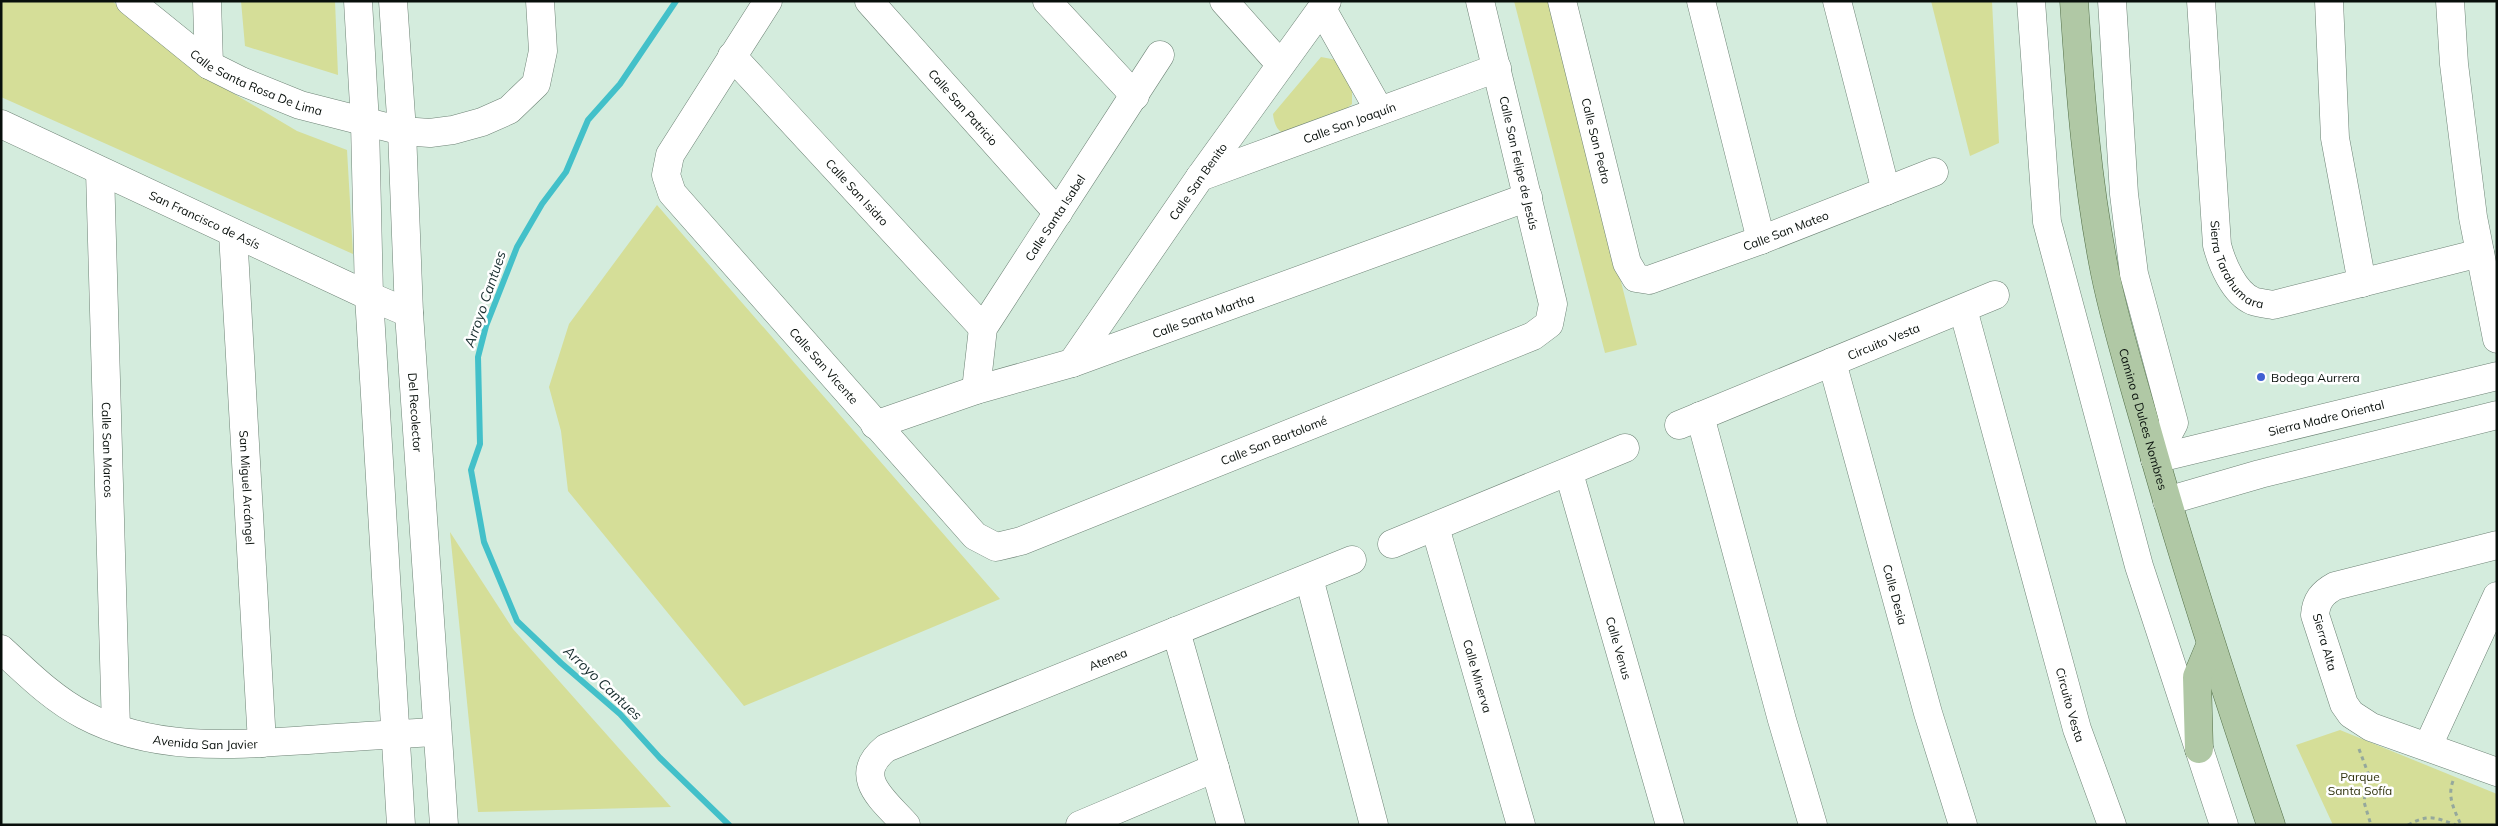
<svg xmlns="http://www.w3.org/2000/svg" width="2498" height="826" viewBox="0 0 2498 826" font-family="Mulish,sans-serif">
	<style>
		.green { fill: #d5de98 }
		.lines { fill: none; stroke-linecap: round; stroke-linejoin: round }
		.stream { stroke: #43c0c9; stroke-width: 6 }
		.minor-casing { stroke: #6e8376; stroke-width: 29 }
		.major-casing { stroke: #536f48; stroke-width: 29 }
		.path { stroke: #95a89c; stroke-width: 3; stroke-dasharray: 4 4; stroke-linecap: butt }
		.minor { stroke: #fff; stroke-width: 28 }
		.major { stroke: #b0c8a5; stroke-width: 28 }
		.poi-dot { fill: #4060d2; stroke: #fff; stroke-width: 2 }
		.labels { text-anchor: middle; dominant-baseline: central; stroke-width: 5; stroke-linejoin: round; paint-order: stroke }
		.street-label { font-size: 12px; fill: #080f0b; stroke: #fff }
		.poi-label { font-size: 12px; fill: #080f0b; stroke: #fff; text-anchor: start }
		.park-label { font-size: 12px; fill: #2f320e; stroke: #fff }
		.water-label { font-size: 14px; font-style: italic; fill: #182e2f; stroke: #fff }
	</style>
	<rect width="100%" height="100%" fill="#d4ecdd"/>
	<path class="green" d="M1,1h111l92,75 93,55 50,19 6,104 -352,-157z
		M241,1h94l3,74 -93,-29z
		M1514,1h36l87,344 -32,8z
		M1931,1h61l7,142 -29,13z
		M1321,57l16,3 15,28v16l-5,4 -58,27c-11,-1 -15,-11 -16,-21z
		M657,205l343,394 -256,107 -176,-215 -7,-60 -12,-44 20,-63z
		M450,532l63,97 158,178 -193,5z
		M2340,730l157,64v31h-164l-37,-80z"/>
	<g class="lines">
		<path class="stream" d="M676,1l-56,83 -32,36 -22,52 -24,32 -25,43 -31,79 -8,31 2,87 -9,26 13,72 33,79 44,42 59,51 40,44 69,67"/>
		<g class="minor-casing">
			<g id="minor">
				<path id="s1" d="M130,1l79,64 32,16 59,24 102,26 28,2 23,-3 29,-8 27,-12 27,-26 7,-33 -3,-50"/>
				<path d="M207,1l2,64"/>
				<path d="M358,1l7,122 4,173 32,529"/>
				<path id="s2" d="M393,1l9,130 7,182 35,512"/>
				<path id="s3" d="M768,1l-98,154 -4,20 6,18 303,343 21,11 25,-6 512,-205 16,-12 4,-20 -73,-303"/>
				<path id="s4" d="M869,1l189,212"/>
				<path d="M1047,1l88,95"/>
				<path d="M1224,1l56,63"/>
				<path id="s5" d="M1562,1l65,262 9,15 13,2 112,-40 173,-68"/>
				<path d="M1701,1l60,239"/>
				<path d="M1837,1l49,190"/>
				<path d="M2031,1l16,221 92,344 85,259"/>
				<path d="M2112,1l12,193 10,80 40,149 -19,36"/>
				<path id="s6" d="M2201,1l16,244c5,19 17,48 36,56 6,2 14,3 20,4l207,-52"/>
				<path d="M2329,1l6,137 27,145"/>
				<path d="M2450,1l4,63 19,153 24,122"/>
				<path d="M1322,9l57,101"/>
				<path id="s7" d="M732,56l251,272"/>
				<path id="s8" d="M1,124l368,172 40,17"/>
				<path id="s9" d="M100,171l16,557"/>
				<path id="s10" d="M1200,177l297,-109"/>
				<path id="s11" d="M233,233l29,510"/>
				<path id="s12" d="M1963,309l114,420 35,96"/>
				<path id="s13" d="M1832,362l96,351 35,112"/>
				<path id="s14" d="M1072,363l128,-186 127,-176"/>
				<path id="s15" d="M976,390l7,-62 177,-273"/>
				<path d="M1700,416l82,304 31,105"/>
				<path id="s16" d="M875,425l101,-35 96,-27 456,-166"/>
				<path id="s17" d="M1679,425l316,-130"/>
				<path id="s18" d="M2155,459l342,-83"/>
				<path id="s19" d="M1569,473l101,352"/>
				<path d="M2167,501l93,-27 237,-59"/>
				<path id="s20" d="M1435,527l86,298"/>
				<path d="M1392,544l233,-96"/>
				<path d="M2497,545l-162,41c-13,7 -19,15 -20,29l29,89 7,10 20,13 126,45"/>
				<path d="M1309,578l65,247"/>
				<path d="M1176,631l55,194"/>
				<path id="s21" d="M1,649c26,24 52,50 83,66 70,37 148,30 224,25 43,-3 86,-6 129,-8"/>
				<path d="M2428,746l69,-150"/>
				<path id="s22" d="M906,825c-22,-25 -56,-48 -20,-77l466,-188"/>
				<path d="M1080,825l135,-57"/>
			</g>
		</g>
		<g class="major-casing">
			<g id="major">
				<path id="s23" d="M2074,1c6,91 13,182 31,272 11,54 28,108 43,161 37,132 79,261 123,391"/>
				<path d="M2199,749l-2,-72 13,-31"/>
			</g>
		</g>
		<path class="path" d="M2359,749l9,24 -4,29 7,23
			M2453,781c-6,16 1,28 8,44
			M2408,825c20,-11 27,-8 48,0"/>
		<use href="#minor" class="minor"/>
		<use href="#major" class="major"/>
	</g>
	<circle class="poi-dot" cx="2261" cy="377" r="5"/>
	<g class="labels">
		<g class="street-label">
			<text stroke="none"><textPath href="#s1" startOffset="152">Calle Santa Rosa De Lima</textPath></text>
			<text stroke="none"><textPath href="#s4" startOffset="142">Calle San Patricio</textPath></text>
			<text stroke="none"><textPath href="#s10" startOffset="159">Calle San Joaquín</textPath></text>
			<text stroke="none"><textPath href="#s5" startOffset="144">Calle San Pedro</textPath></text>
			<text transform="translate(1519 163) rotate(77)">Calle San Felipe de Jesús</text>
			<text stroke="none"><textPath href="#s14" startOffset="221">Calle San Benito</textPath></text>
			<text stroke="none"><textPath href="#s7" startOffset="185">Calle San Isidro</textPath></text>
			<text stroke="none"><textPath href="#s15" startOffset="194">Calle Santa Isabel</textPath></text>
			<text stroke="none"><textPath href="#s8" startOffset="225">San Francisco de Asís</textPath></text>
			<text stroke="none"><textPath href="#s5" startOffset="446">Calle San Mateo</textPath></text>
			<text stroke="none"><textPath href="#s6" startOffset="272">Sierra Tarahumara</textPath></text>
			<text stroke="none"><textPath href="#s16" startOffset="346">Calle Santa Martha</textPath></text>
			<text stroke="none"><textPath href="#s17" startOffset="221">Circuito Vesta</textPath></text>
			<text stroke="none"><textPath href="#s3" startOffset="452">Calle San Vicente</textPath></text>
			<text stroke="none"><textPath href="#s2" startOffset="412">Del Recolector</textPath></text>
			<text stroke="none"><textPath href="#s18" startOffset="176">Sierra Madre Oriental</textPath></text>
			<text stroke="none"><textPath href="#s23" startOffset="425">Camino a Dulces Nombres</textPath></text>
			<text stroke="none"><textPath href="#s3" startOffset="1001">Calle San Bartolomé</textPath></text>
			<text stroke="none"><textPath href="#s9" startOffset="279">Calle San Marcos</textPath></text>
			<text stroke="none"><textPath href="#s11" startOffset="255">San Miguel Arcángel</textPath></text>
			<text stroke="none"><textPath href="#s13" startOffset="241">Calle Desia</textPath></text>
			<text transform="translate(2325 642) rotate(74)">Sierra Alta</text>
			<text stroke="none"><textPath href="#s19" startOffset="182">Calle Venus</textPath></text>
			<text stroke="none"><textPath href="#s22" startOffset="334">Atenea</textPath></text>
			<text stroke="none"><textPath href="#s20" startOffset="155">Calle Minerva</textPath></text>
			<text stroke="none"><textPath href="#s12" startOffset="410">Circuito Vesta</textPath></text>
			<text stroke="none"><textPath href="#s21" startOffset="232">Avenida San Javier</textPath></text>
		</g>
		<g class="poi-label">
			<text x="2271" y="377">Bodega Aurrera</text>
		</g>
		<g class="park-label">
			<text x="2360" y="776">Parque<tspan x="2360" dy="14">Santa Sofía</tspan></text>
		</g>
		<g class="water-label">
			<text transform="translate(485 299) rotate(-71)">Arroyo Cantues</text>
			<text transform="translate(603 683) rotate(43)">Arroyo Cantues</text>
		</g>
	</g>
	<rect width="2498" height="826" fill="none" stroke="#080f0b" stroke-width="5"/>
</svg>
